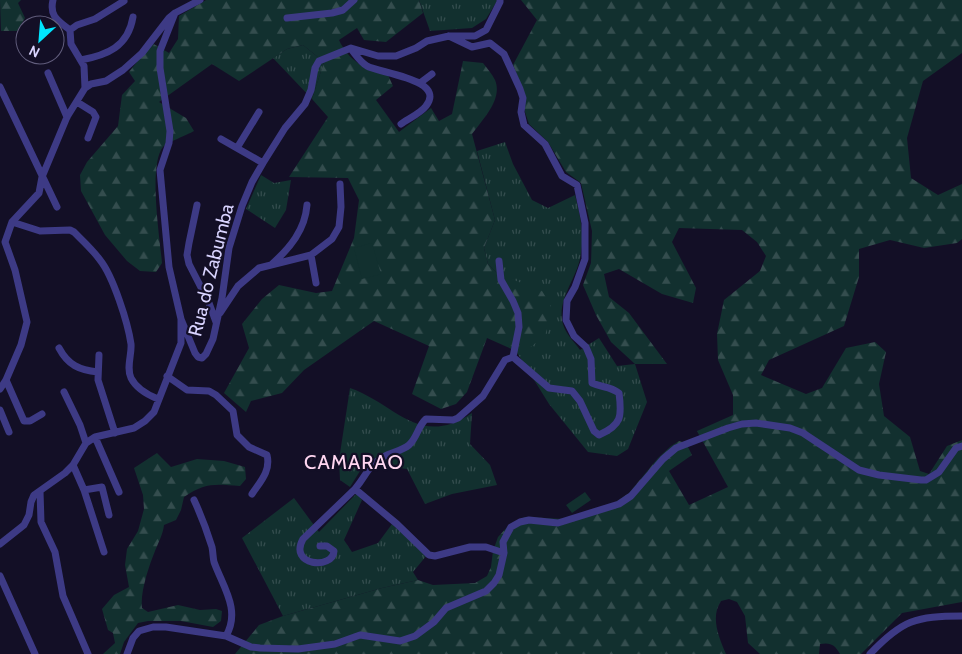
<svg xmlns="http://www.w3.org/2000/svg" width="962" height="654" viewBox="0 0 962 654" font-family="Cabin,sans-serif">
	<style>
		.grass { fill: url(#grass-tufts) }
		.forest { fill: url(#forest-firs) }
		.park { fill: #12302f }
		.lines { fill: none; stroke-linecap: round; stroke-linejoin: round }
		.minor { stroke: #3d3a85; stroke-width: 7 }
		.labels { text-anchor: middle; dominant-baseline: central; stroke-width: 4.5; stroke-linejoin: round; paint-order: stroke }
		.street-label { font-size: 19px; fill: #d9d4ff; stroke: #130f26 }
		.neighbourhood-label { font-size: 20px; letter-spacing: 1px; fill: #ffd6f0; stroke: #130f26 }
	</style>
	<defs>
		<pattern id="grass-tufts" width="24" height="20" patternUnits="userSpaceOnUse" patternTransform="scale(1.25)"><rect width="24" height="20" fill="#12302f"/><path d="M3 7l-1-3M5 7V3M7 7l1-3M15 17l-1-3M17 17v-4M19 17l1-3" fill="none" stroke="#344d4e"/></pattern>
		<pattern id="forest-firs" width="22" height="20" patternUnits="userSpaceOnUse" patternTransform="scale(1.25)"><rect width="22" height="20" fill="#12302f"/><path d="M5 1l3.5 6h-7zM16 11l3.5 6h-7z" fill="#344d4e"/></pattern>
	</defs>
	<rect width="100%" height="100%" fill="#130f26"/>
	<path class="grass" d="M419,0h77l1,1 -11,18 -14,9 -42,3z
		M303,45l21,17 -12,37 -39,-41 14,-9z
		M505,142l8,22 19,36 16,8 27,-13c5,19 9,37 6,58 -3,26 -27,48 -17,74 3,8 11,16 16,23l19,-12 18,28 18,-2 12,38 -19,47 -11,7 -29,-4 -39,-48 -33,-53 -18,-77 -10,-10 -4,-16 11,-28 -18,-69z
		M261,175l13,8 17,-3 -5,30 -11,18 -29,-19z
		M350,388c46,16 69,61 122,25l-2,31 20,21 7,20 -45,9 -27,10 -18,-35 -42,-6 -15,24 -10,-7 -1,-20z
		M357,493l5,7 -18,40 8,12 26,-9 14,-19 35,31 -14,17 5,8 -36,8 -99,28 -41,-78 52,-40 25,34z"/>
	<path class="forest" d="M0,0h21l-3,3 7,15 -8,13h-16z
		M206,0h213l4,13 -37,29 -22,-2 -7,-12 -18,12c9,20 28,32 49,35l5,11 -17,14 23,32 32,-24 8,13 13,-7 11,-53 20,2c4,5 9,11 12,17 8,19 -12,39 -23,54l23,86 -11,28 4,16 10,10 44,17 8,13v16l-5,15 -13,11 -16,5 -29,-13 -20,54 -11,12 -15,5 -29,-15 17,-48 -55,-25 -70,49 -22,23 -31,8 -5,11 -22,-19 25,-45 -7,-24 20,-25 17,-14 37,8 16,-2 22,-53 5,-38 -11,-22 -59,-1 39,-60 -16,-18 12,-37 -21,-17 -16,4 -48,32 -27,-17 -53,38 27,16 8,13c-7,4 -26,11 -31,16 -15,18 -3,92 -1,116l-6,9 -16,-1 -13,-10 -22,-26 -24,-44 -1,-16 7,-13 31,-36 4,-31 13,-14 -6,-9 23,-29 17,10 9,-14 1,-23z
		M521,0h441v53l-39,28 -16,57 4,40 27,17 24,-11v55l-5,4 -33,5 -34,-8 -31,9v28l-15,49 -75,34 -8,15 45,19 16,-6 24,-40 29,-6 11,10 -7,32 5,32 26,21 10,34 9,3 18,-28 15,-6v162l-60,11 -41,41h-21c-5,-9 -9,-12 -20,-10l-1,10h-59l-12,-11 -3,-27 -8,-14 -8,-3 -8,2c-11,16 -2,37 5,53h-491l24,-29 24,-9 99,-28 36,-8 15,5 42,-2 12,-7 4,-9 2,-16 5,-14 11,-12 16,-8 40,2 49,-16 15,-10 29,-35 13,-12 8,-5 7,2 6,12 -23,16 20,34 39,-18 -31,-56 36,-16v-20l-15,-35 -1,-26 7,-34 36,-29 6,-15 -9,-14 -15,-12 -63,-2 -7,14 24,46 -3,15 -31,-9 -43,-25 -15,5 5,23 20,16 38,51h-32l-24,-22 -15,-27 -13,-30 8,-22 1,-32 -11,-48 -15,-11 -18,-30 -19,-18 -4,-12v-18l-12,-29 24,-45z
		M157,453l14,14 26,-8 27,2 21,6 1,12 -6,7c-24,-2 -35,-4 -56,11l-3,13 -5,10 -12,5c-1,9 -5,16 -9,26 -6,15 -15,41 -13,57l6,4 30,-7 22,5 16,-1 6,2 -1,10 -8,6 -32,-6h-33l-10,2 -14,19 -4,12h-17l12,-11 -2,-10 -5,-3 -6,-21 12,-14 15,-8 -4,-22 2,-16 11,-18 6,-22 -1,-14 -9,-27z"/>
	<path class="park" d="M372,243l9,31 -19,5 -8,-31z
		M585,492l6,8 -19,13 -6,-8z"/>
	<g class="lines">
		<path class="minor" d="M175,13l-15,38v17l10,63 -1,12 -9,27 9,97 12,52
			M287,18l45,-5 11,-3 11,-10
			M70,30l7,-5 18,-6 29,-18
			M351,49c5,6 9,13 16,17 11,7 80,13 59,40 -5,7 -18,13 -25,18
			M81,60c26,-5 47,-13 52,-43
			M48,73l19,44
			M420,83l12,-9
			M0,87l57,120
			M85,88l6,-4 15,-3 17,-11 19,-17 27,-35 6,-5 25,-13
			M77,102l16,10 3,5 -8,21
			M221,139l42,24
			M237,148l22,-36
			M197,205l-8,38 -2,12 2,9 20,39 7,19
			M12,222l28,9 30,-1 4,2c9,9 19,18 26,28 13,16 28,63 31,84 1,10 -5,24 0,34 5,10 17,17 27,21
			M311,255l5,28
			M499,261l2,19 12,21 5,12 1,14 -6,30
			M272,264c18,-16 33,-34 35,-59
			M220,313l18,-27 21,-18 52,-13 21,-16 7,-12 2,-20 -1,-23
			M59,348c9,17 20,22 39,24
			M99,355l-1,25 17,53
			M167,376l20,14 22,1 7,4 17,16 4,24 12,12 18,8c4,16 -7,27 -15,39
			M6,380l18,41h6l12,-7
			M0,389l6,-9 15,-35 6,-23 -12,-52 -10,-28 7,-20 27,-29 3,-16 25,-60 18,-29 -1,-22 -13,-22 -1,-14c-11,-9 -21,-13 -17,-30
			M64,392l16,33 6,18
			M0,410l9,22
			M95,437l24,55
			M73,465l11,25 20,62
			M355,489l42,35 32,31 6,1 35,-9h16l18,6
			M84,490l18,-3 7,28
			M40,491l1,31 14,30 8,44 25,58
			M194,500c7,15 13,31 18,47 1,5 1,11 2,15 9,25 27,48 12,74
			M0,544l24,-19 5,-10 2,-13 3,-7 31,-22 8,-8 13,-22 9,-6 39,-9 11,-7 9,-9 27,-69v-24l14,34 3,4 4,1 4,-4 7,-15 9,-41 7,-50 13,-42 10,-24 11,-19 22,-35 20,-24 6,-14 4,-22 4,-7 32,-13 27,8h18l20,-8 11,-7 22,-5h26l11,-6 14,-28v-2
			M320,546h7l7,5c-1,19 -46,15 -31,-12l52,-50c12,-14 11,-21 28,-32 8,-5 19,-6 26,-12 8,-7 9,-19 17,-26l27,1 5,-2 25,-22 22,-36 8,-3 36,31 23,3 8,10 14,30 5,4c23,-10 23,-19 20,-42 -10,-7 -16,-5 -27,-10l-1,-24 -5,-12 -12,-11 -8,-16 1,-19 8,-14 10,-28v-36l-8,-38 -15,-9 -17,-32 -21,-19 -3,-13 2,-14 -3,-9 -16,-35 -14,-11 -18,4 -23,-11
			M0,576l35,78
			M127,654l6,-16 6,-7 14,-4h13l60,9 25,11 9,1 38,1 37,-5 25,-9 40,6 15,-5 19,-14 12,-14 40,-17 8,-8 5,-8 5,-22 -1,-11 8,-15 9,-5 9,-2 29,3 61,-19 12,-8 32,-37 13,-11 52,-20 14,-4 14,-1 34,5 13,5 56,37 20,5 42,5h5l13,-8 17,-24 6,-2
			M870,654c32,-34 46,-38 92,-38"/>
	</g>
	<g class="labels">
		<g class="street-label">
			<text transform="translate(211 270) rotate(-76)">Rua do Zabumba</text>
		</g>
		<g class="neighbourhood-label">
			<text x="354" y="462">CAMARAO</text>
		</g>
	</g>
	<g transform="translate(40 40) rotate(206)"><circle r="24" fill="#130f26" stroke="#625e7d"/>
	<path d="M0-4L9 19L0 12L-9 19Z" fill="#00e5ff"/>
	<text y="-8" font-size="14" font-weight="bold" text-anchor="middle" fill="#d9d4ff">N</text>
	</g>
</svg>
